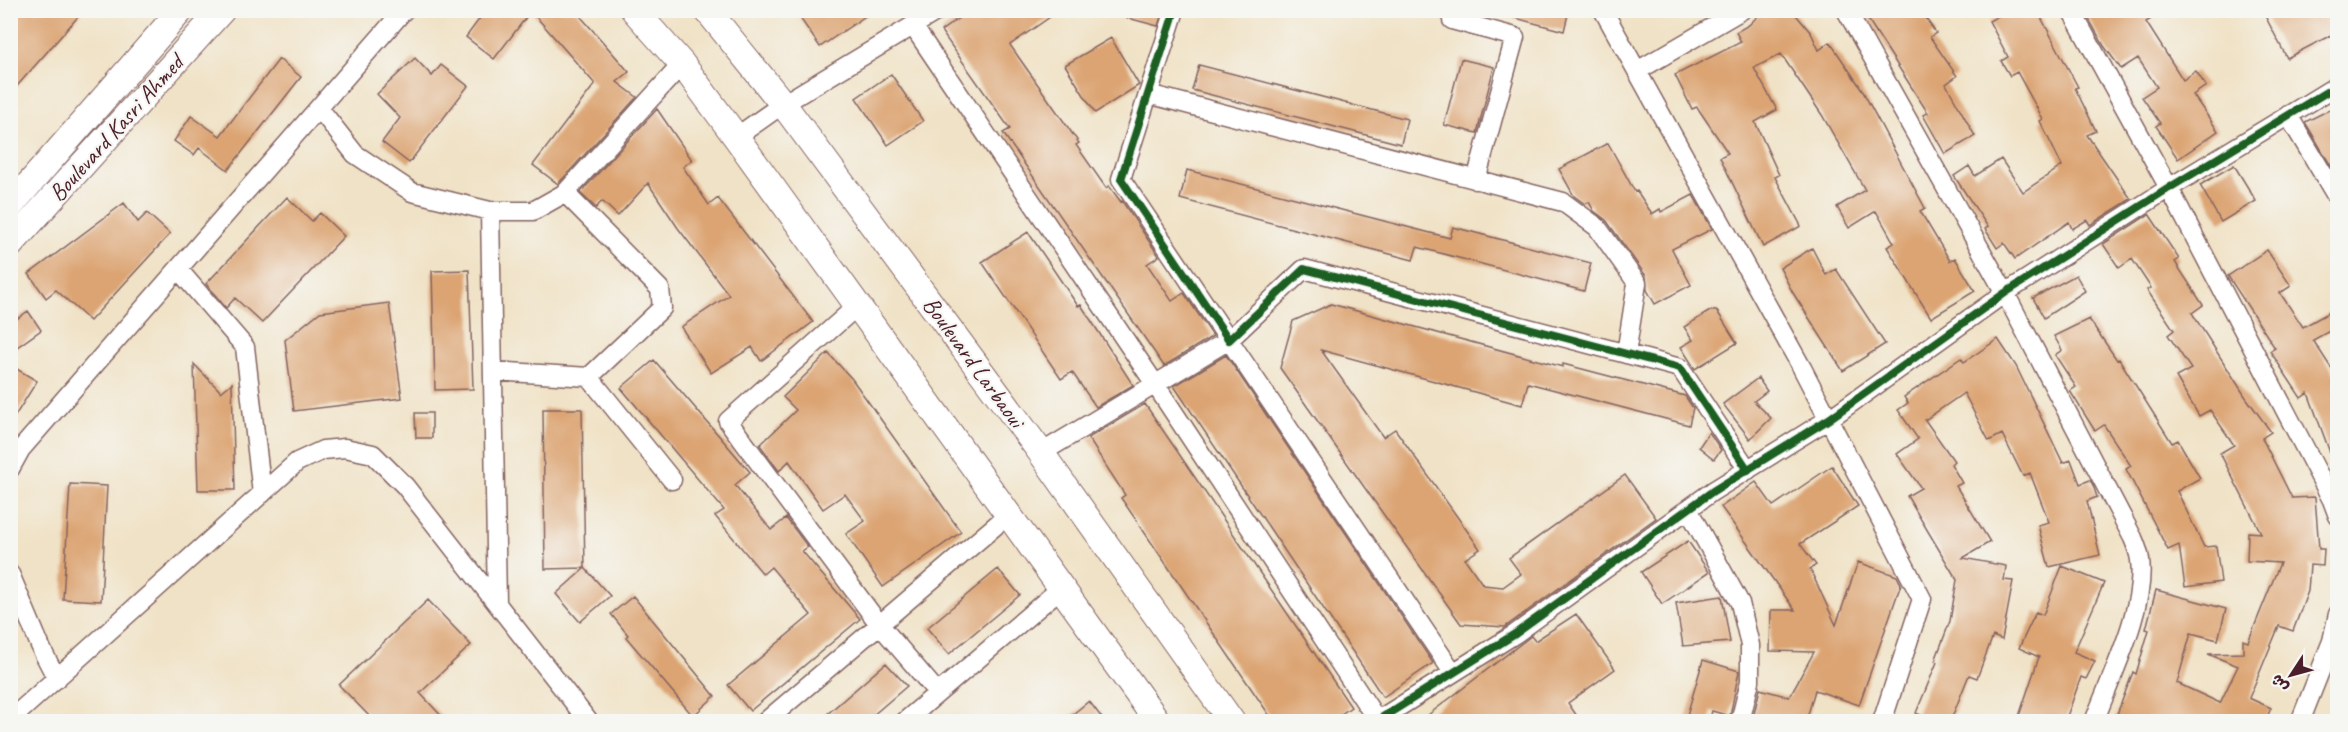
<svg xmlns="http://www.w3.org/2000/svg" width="2348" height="732" viewBox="0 0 2348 732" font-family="Caveat,'Playpen Sans Arabic',sans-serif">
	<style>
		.building { fill: #dca473 }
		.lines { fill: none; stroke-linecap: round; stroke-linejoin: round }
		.minor-casing { stroke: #846361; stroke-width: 21 }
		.secondary-casing { stroke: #846361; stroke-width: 28 }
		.minor { stroke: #fff; stroke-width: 18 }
		.secondary { stroke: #fff; stroke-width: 26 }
		.cycleway-casing { stroke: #f6f6f2; stroke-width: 11 }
		.cycleway { stroke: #1b5e20; stroke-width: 8 }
		.labels { text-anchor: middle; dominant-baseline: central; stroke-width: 4.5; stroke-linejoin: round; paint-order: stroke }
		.street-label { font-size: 24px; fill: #4a1f2b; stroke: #f6f6f2 }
	</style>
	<rect width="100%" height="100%" fill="#f6f6f2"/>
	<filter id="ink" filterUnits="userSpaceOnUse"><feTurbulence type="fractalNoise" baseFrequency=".0167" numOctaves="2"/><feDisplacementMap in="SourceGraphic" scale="12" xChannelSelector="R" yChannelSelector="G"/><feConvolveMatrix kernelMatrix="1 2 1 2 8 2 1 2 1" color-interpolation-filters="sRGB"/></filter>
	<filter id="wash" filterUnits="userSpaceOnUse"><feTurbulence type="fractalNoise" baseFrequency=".008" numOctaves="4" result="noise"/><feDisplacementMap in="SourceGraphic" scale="24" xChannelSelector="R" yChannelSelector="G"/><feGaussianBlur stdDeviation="1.35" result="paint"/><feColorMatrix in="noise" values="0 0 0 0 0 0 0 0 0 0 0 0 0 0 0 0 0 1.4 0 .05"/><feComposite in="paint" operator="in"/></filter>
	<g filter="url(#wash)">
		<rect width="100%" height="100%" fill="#f0e2c6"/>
		<g id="blocks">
			<path class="building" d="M10,10h74l-74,84z
				M486,10h89l54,62 -12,10 20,15 -79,87 -25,-19 62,-81 -64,-73 -37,48 -28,-22z
				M810,10h64l-54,37 -20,-29z
				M970,10h90l-50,35 69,98 -3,2 30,43 3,-2 12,16 1,-1 37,55 -12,8 25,37 12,-8 29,43 -49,30 -161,-233 7,-4 -69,-98z
				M1120,10h43l-5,16 -38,-10z
				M1509,10h60l-5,21 -56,-15z
				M1764,10h28l19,23 8,17 11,-8 31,46 64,120 -5,3 30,50 5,-3 20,33 -44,27 -44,-71 7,-4 -18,-32 -27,17 -12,-21 28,-17 -43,-75 -41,-61 -27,14 23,42 -22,12 24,53 -4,2 26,49 -38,21 -43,-90 8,-4 -31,-46 -5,2 -17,-34 66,-33 -5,-10 13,-7z
				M1862,10h58l16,23 -6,4 27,39 -11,8 29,52 -30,18 -22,-39 5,-2z
				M2009,10h28l41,77 -3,1 21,43 -9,4 44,64 -41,26 -3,-5 -15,9 -3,-7 -54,37 -11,-16 -7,5 -12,-19 3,-2 -34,-51 15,-10 6,10 26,-17 22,33 39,-26 -22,-45 3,-2 -26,-47 -7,4 -9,-15 7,-4 -19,-36z
				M2084,10h81l-19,12 37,58 13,-9 10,15 -13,9 25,36 -40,28 -22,-33 4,-3 -18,-26 15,-10 -19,-29 -17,11 -17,-23z
				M2262,10h75v22l-50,26z
				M1111,38l28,47 -44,28 -30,-48z
				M415,58l17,18 9,-11 27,21 -59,77 -27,-21 18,-24 -23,-24z
				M279,59l22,18 -73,93 -29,-22 -5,7 -20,-14 17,-25 29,20z
				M1461,59l33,8 -17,66 -33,-8z
				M1199,65l208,54 -6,25 -209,-54z
				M891,74l32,47 -35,24 -32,-47z
				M2337,106v70l-32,-54z
				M657,109l35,51 -9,7 26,38 9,-7 95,124 -52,39 -9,-14 -41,26 -30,-46 48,-32 -51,-67 -30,-45 -30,33 -16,-15 -6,7 -16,-15z
				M1608,143l27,49 2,-1 15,23 8,-5 1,3 32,-17 19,34 -40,20 19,36 -36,19 -8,-14 -1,-14 -40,-56 -12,-9 -5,-9 -4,2 -11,-8 -15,-27z
				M2234,165l22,36 -35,21 -21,-37z
				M1187,170l263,68 3,-11 138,36 -7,28 -167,-44 -4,13 -233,-61z
				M287,197l25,24 8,-8 24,23 -82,87 -27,-25 -9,10 -20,-24z
				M124,203l14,19 9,-9 23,21 -80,87 -34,-31 -10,8 -17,-24z
				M2149,214l30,45 -4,3 28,43 -11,8 53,83 26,36 -9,6 30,60 23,-1 4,52h5l-1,17 -13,-1 -2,26 -15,40 -14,-5 -30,72 22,10 -6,14h-151l19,-50 3,2 13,-44 -3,-1 10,-39 70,19 -8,31 -27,-7 -14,50 43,20 18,-37 -30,-12 35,-1v-13l5,2 32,-79 -33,-2 1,-29 13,1 -41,-80 14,-8 -24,-35 -11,6 -23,-39 15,-8 -23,-34 6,-5 -27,-40 4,-2 -19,-29 -13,9 -16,-24z
				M1028,232l50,74 3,-1 52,80 -37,22 -24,-35 -11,7 -79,-117z
				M1812,248l14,27 10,-6 49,75 -42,27 -50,-78 -13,-25z
				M2267,250l24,36 -11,7 23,34 34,-19v19l-24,13 24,37v92h-1l-28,-76 -7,5 -31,-47 5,-3 -47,-72z
				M469,270l4,119 -38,1 -3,-119z
				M2076,275l9,16 -41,27 -11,-20z
				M389,303l13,95 -108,13 -9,-71 35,-28z
				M1331,304l232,63v-3l122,32 8,12 -4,17 -161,-42 -6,22 -201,-55 62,87 12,-8 85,120 -15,10 18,26 20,2 18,-13 -12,-16 116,-83 31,43 -151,109 -44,-3 -181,-256 13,-47z
				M28,311l13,19 -31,22v-28z
				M1710,311h7l20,32 -42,26 -14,-22 12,-7 -9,-13z
				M2089,319l28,41 2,-1 53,84 6,-3 22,38 -23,13 27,56 12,-1 5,36 -36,5 -6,-42 -11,5 -42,-81 5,-3 -27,-41 -9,6 -25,-40 6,-4 -21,-32 7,-5 -8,-14z
				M1998,339l18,27 47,97 8,-3 9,24 10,-4 3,5 4,12 -10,4 13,54 -51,12 -11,-42 11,-3 -19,-49 -7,3 -21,-42 -13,7 -25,-48 -39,27 29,41 -3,3 11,19 -6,3 34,56 -27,16 43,8 -2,14 9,1 -11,59 -9,-4 -16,42 -8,-3 -19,47h-14l-20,-9 21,-51 -2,-1 15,-40 7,-41 -50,-84 14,-8 -24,-34 21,-15 -20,-29 10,-7 -4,-6 57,-39 3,4z
				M828,353l24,26 109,153 -78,55 -37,-53 19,-13 -20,-27 -22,15 -34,-48 -10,10 -19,-26 36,-35 -13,-13z
				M1226,355l207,308 -50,34 -209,-311z
				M654,360l96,112 -15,13 36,45 15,-12 22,29 -6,4 58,68 -110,92 -22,-26 83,-70 -40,-48 -8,7 -48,-58 9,-6 -103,-122z
				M194,364l27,28 11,-9 3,107h-37z
				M10,365l27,16 -27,43z
				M1758,378l9,13 -13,10 17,17 -21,21 -27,-35z
				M1145,404l206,303 -21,15h-56l-153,-224 4,-3 -37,-57z
				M543,409h39l3,159 -40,1z
				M415,413h17v25h-16z
				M1709,432l12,18 -7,9 -15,-12z
				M1832,466l26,40 -58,38 16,21 -6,4 26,56 22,-63 39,14 4,8 -42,121 -44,-15 -9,32h-54l8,-33 29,8 25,-45 -44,-1 1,-41h24l-74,-103 35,-25 17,24z
				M70,484l37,2 -6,115 -38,-2z
				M1688,541l21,31 -47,32 -21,-32z
				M2062,566l42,17 -30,69 21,9 -9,18 -5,-2 -16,45h-48l22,-65 -20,-9 17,-36 7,3z
				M585,568l25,28 -30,26 -24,-28z
				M998,569l22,26 -71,59 -22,-26z
				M633,596l82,100 -22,20 -67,-79 2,-2 -17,-21z
				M1722,596l8,46 -47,4 -7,-43z
				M428,600l43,45 -51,48 27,29h-72l-36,-37z
				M1576,614l39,55 -47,34 13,19h-162l112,-86 4,5z
				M1703,660l36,11 -9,45 -18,-5 -3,11h-24z
				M886,663l21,23 -42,36h-47z
				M1089,701l16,21h-42z"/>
		</g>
	</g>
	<g filter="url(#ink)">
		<use href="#blocks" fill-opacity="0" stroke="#846361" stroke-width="1.5"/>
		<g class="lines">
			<g class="minor-casing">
				<path id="minor" d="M1175,10l-54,169 108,161 75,-71 376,99 68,102
					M1603,10l199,358 120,231 -40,123
					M1846,10l159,283 128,245c3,7 6,14 7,22 6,48 -29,116 -46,162
					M2071,10l98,178 163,312 6,16
					M1452,20l63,17 -39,143
					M913,26l242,358 222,336
					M1637,71l105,-61
					M1148,94l415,108 34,25 40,56 -11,71
					M319,108l36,46 57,38 78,19h43l32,-18 117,-129
					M2288,115l50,84
					M736,137l47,-33 156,-94
					M565,193l95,96 2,19 -73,69
					M490,211l7,392
					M178,269l67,78 17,147
					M857,306l-129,115 151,203 58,68
					M493,371l96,6 83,103
					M1041,453l188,-113 223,331
					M10,469l11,-20 383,-439
					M1688,509l52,94 10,42v36l-10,41
					M10,574l32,76 15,29
					M10,720l287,-258 26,-12 22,-2 28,6 32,32 184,236
					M765,722l243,-207
					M904,722l157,-134
					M1375,722l140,-88 198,-143 116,-72 176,-126 164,-105 169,-103
					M2300,722l32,-81 6,-27"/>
			</g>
			<g class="secondary-casing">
				<path id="secondary" d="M634,10l48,54 54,73 422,585
					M707,10l76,94 256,346 193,272
					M10,206l171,-196
					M10,245l212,-235"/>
			</g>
			<use href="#minor" class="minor"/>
			<use href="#secondary" class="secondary"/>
			<g class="cycleway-casing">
				<path id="cycleway" d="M1175,10l-54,169 108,161 75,-71 376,99 68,102
					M1375,722l140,-88 198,-143 116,-72 176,-126 164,-105 169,-103"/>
			</g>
			<use href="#cycleway" class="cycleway"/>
		</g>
	</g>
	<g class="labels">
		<g class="street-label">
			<text transform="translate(116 128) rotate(-48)">Boulevard Kasri Ahmed</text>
			<text transform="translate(974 362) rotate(54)">Boulevard Larbaoui</text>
		</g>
	</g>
	<rect width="2348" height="732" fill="none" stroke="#f6f6f2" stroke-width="36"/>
	<g transform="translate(2291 675) rotate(234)" stroke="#f6f6f2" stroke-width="4.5" paint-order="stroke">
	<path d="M0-4.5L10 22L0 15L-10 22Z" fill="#4a1f2b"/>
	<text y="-9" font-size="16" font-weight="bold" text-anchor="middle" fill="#4a1f2b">ش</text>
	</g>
</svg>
